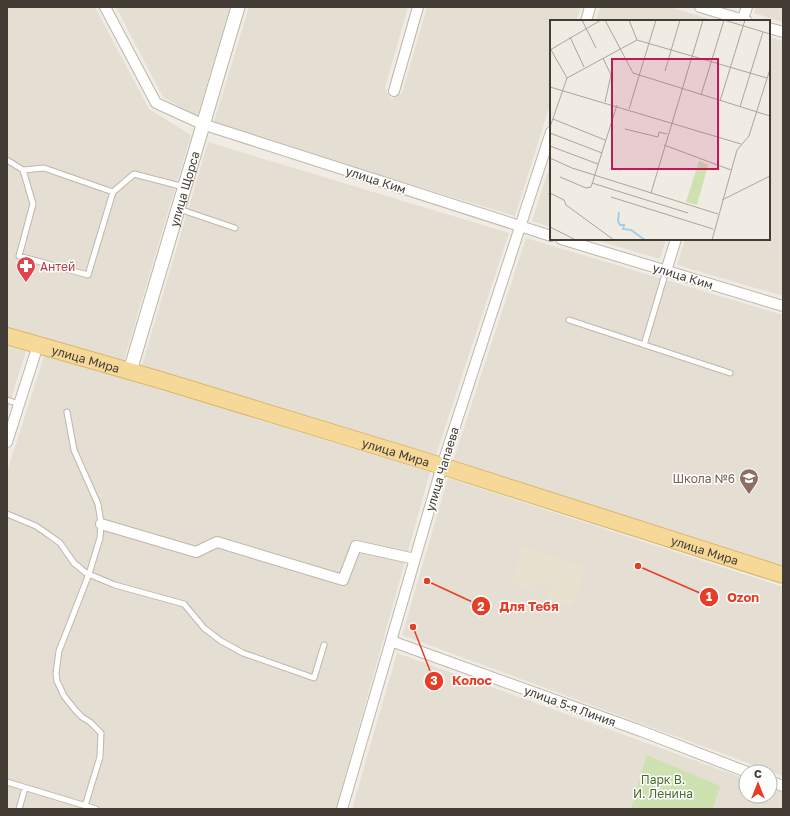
<svg xmlns="http://www.w3.org/2000/svg" width="790" height="816" viewBox="0 0 790 816" font-family="'Golos Text',sans-serif">
	<style>
		.residential { fill: #e4ded3 }
		.education { fill: #e9e1cf }
		.green { fill: #cde2b0 }
		.lines { fill: none; stroke-linecap: round; stroke-linejoin: round }
		.service-casing { stroke: #beb7ab; stroke-width: 7 }
		.minor-casing { stroke: #beb7ab; stroke-width: 12 }
		.tertiary-casing { stroke: #beb7ab; stroke-width: 15 }
		.primary-casing { stroke: #d9b56a; stroke-width: 18 }
		.service { stroke: #fff; stroke-width: 5 }
		.minor { stroke: #fff; stroke-width: 10 }
		.tertiary { stroke: #fff; stroke-width: 13 }
		.primary { stroke: #f6d998; stroke-width: 16 }
		.labels { text-anchor: middle; dominant-baseline: central; stroke-width: 3; stroke-linejoin: round; paint-order: stroke }
		.street-label { font-size: 12px; fill: #423c35; stroke: #fff }
		.health-label { font-size: 12px; fill: #be3a42; stroke: #fff; text-anchor: start }
		.education-label { font-size: 12px; fill: #785e54; stroke: #fff; text-anchor: end }
		.park-label { font-size: 12px; fill: #486e2d; stroke: #fff }
		.inset-river { fill: none; stroke: #a4cfe9; stroke-width: 2 }
		.inset-road { fill: none; stroke: #aaa69e; stroke-width: 1 }
		.view { fill: #c2185b; fill-opacity: 0.15; stroke: #c2185b; stroke-width: 2 }
		.inset-edge { fill: none; stroke: #423c35; stroke-width: 2 }
		.leader { fill: none; stroke: #e83c24; stroke-width: 1.5 }
		.callout-dot { fill: #e83c24; stroke: #fff; stroke-width: 1.5 }
		.mark-label { font-size: 12px; text-anchor: middle; font-weight: bold; fill: #fff }
		.callout-label { font-size: 13px; text-anchor: middle; font-weight: bold; fill: #e83c24; stroke: #fff; stroke-width: 3; stroke-linejoin: round; paint-order: stroke }
	</style>
	<rect width="100%" height="100%" fill="#f0ece4"/>
	<path class="residential" d="M7,7h88l54,102 42,26 -67,225 -117,-33z
		M116,7h114l-33,110 -34,-20z
		M249,7h159l-23,81 6,11 11,-6 25,-86h154l-5,14h-25v80l-36,115 -302,-91z
		M600,7h69l47,14h-120z
		M756,7h27v15l-29,-9z
		M769,37l14,4v255l-106,-31 8,-26h84z
		M208,142l301,91 -73,222 -294,-90z
		M551,162v65l-19,-6z
		M526,238l257,77v250l-330,-104z
		M592,239h74l-6,20z
		M7,346l19,5 -19,61z
		M44,356l84,24 302,92 -94,337h-329v-337z
		M448,478l335,109v189l-381,-141z
		M397,653l349,126v17h24v-8l13,4v17h-431z"/>
	<path class="education" d="M523,547l62,20 -13,39 -24,-6 4,-15 -17,-3v11l-24,-10z"/>
	<path class="green" d="M647,755l73,31 -7,23h-82z"/>
	<g class="lines">
		<g class="service-casing">
			<path id="service" d="M7,160l16,10 21,-2 69,24 21,-18 50,13
				M23,170l10,34 -14,52 69,19 25,-83
				M179,209l56,19
				M569,320l161,53
				M644,345l22,-74
				M7,400l12,4
				M67,412l7,38 24,54 3,19 -1,15 -11,36 -30,77 -3,22 1,8 7,15 12,15 6,6 8,5 11,11 -1,24 -15,49
				M7,514l29,12 13,9 11,8 14,20 12,10 29,12 69,19 20,24 17,13 22,12 71,25 10,-33
				M7,782l89,27
				M19,809l6,-21"/>
		</g>
		<g class="minor-casing">
			<path id="minor" d="M105,7l51,96 46,21 349,112
				M700,7l47,14
				M586,21l4,-14
				M742,21l5,-14
				M769,28l14,4
				M394,91l24,-84
				M561,239l222,67
				M666,271l10,-32
				M7,442l31,-97
				M101,524l95,28 21,-10 126,38 13,-34 59,13
				M391,641l250,90 106,41
				M770,781l13,5
				M342,809l100,-343 109,-334"/>
		</g>
		<g class="tertiary-casing">
			<g id="tertiary">
				<path id="s1" d="M130,371c37,-121 71,-243 108,-364"/>
			</g>
		</g>
		<g class="primary-casing">
			<g id="primary">
				<path id="s2" d="M7,336l150,43 285,87 341,109"/>
			</g>
		</g>
		<use href="#service" class="service"/>
		<use href="#minor" class="minor"/>
		<use href="#tertiary" class="tertiary"/>
		<use href="#primary" class="primary"/>
	</g>
	<defs>
		<g id="pharmacy-pin" transform="scale(1)"><path d="M0 17L-7.5 6A9.5 9.5 0 1 1 7.5 6Z" fill="#e0444e" stroke="#fff"/><path d="M-2-6h4v4h4v4h-4v4h-4v-4h-4v-4h4Z" fill="#fff"/></g>
		<g id="school-pin" transform="scale(1)"><path d="M0 17L-7.5 6A9.5 9.5 0 1 1 7.5 6Z" fill="#8d6e63" stroke="#fff"/><path d="M0-5L7-2L0 1L-7-2ZM-4 1L0 2.5L4 1V4Q0 6-4 4Z" fill="#fff"/></g>
	</defs>
	<g fill-rule="evenodd">
		<use href="#pharmacy-pin" x="26" y="266"/>
		<use href="#school-pin" x="749" y="478"/>
	</g>
	<g class="labels">
		<g class="street-label">
			<text transform="translate(376 180) rotate(18)">улица Ким</text>
			<text stroke="none"><textPath href="#s1" startOffset="190">улица Щорса</textPath></text>
			<text transform="translate(683 276) rotate(17)">улица Ким</text>
			<text stroke="none"><textPath href="#s2" startOffset="82">улица Мира</textPath></text>
			<text stroke="none"><textPath href="#s2" startOffset="406">улица Мира</textPath></text>
			<text transform="translate(442 469) rotate(-73)">улица Чапаева</text>
			<text stroke="none"><textPath href="#s2" startOffset="730">улица Мира</textPath></text>
			<text transform="translate(570 706) rotate(20)">улица 5-я Линия</text>
		</g>
		<g class="health-label">
			<text x="40" y="266">Антей</text>
		</g>
		<g class="education-label">
			<text x="735" y="478">Школа №6</text>
		</g>
		<g class="park-label">
			<text x="663" y="779">Парк В.<tspan x="663" dy="14">И. Ленина</tspan></text>
		</g>
	</g>
	<g transform="translate(550 20)">
		<rect width="220" height="220" fill="#f0ece4"/>
		<path d="M149,141l9,4 -11,40 -11,-3z" fill="#cde2b0"/>
		<path class="inset-river" d="M69,192l-1,9 2,4h4l-1,4 8,1 14,10"/>
		<path class="inset-road" d="M32,0l14,28M55,0l28,53 137,43M79,0l8,20M174,0l46,14M20,17l14,30M0,28l17,30M0,30l51,-30M53,38l8,17 -6,27M115,51l15,-51M0,67l191,57M151,75l23,-75M170,81l25,-81M190,87l23,-75M79,89l27,-89M3,99l52,21M0,107l17,-49 70,-38 130,38M75,109l33,8 1,-5 8,2M0,113l52,20M114,125l67,25M0,126l48,18M0,138l22,10 146,46M10,157l26,11 5,-1 26,-82M42,163l96,30M0,173l14,7 2,5 48,35M101,173l52,-173M61,177l102,32M172,180l48,-24M0,207l26,13M162,220l25,-90 12,-14 21,-67"/>
		<path class="view" d="M62,39h106v110h-106z"/>
		<rect width="220" height="220" class="inset-edge"/>
	</g>
	<path class="leader" d="M638 566L709 597M427 581L481 606M413 627L434 681"/>
	<g class="callout-dot">
		<circle cx="638" cy="566" r="4"/>
		<circle cx="427" cy="581" r="4"/>
		<circle cx="413" cy="627" r="4"/>
		<circle cx="709" cy="597" r="10"/>
		<circle cx="481" cy="606" r="10"/>
		<circle cx="434" cy="681" r="10"/>
	</g>
	<g class="mark-label">
		<text x="709" y="601">1</text>
		<text x="481" y="611">2</text>
		<text x="434" y="685">3</text>
	</g>
	<g class="callout-label">
		<text x="743" y="602">Ozon</text>
		<text x="529" y="611">Для Тебя</text>
		<text x="472" y="685">Колос</text>
	</g>
	<rect width="790" height="816" fill="none" stroke="#423c35" stroke-width="16"/>
	<g transform="translate(758 784)"><circle r="19" fill="#ffffff" stroke="#b3b1ae"/>
	<path d="M0-3L7 15L0 10L-7 15Z" fill="#e83c24"/>
	<text y="-6" font-size="11" font-weight="bold" text-anchor="middle" fill="#423c35">С</text>
	</g>
</svg>
